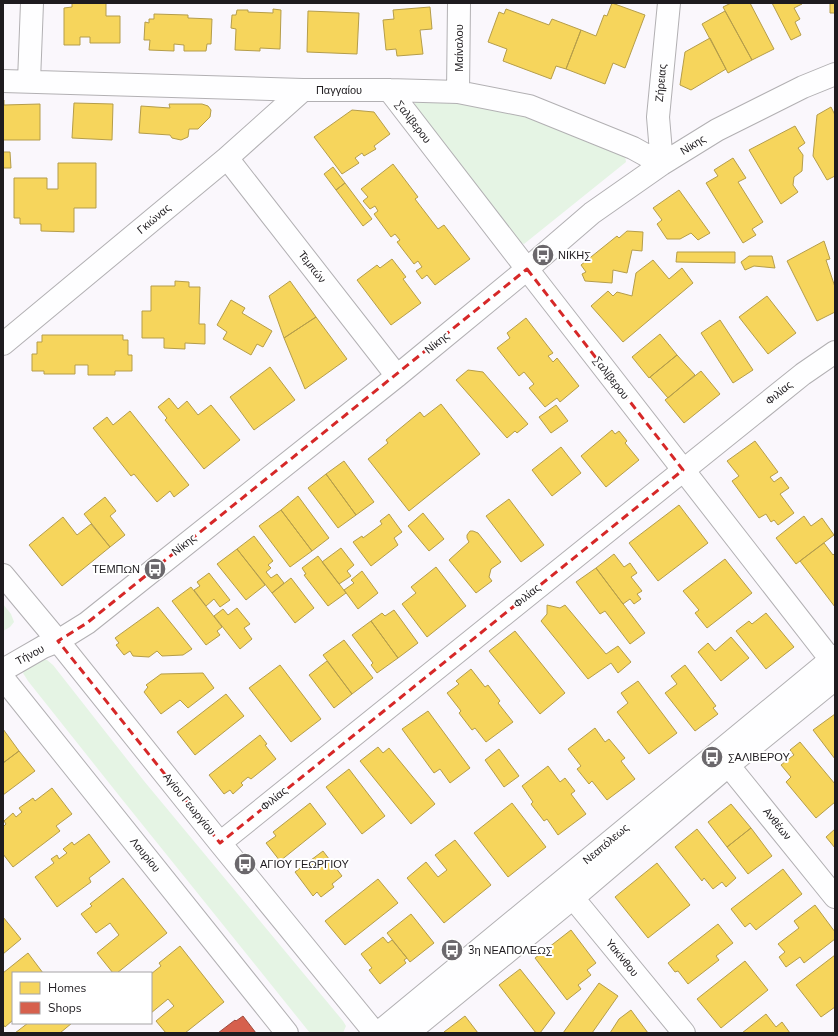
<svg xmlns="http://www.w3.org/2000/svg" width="838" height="1036" viewBox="0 0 838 1036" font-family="'Nunito Sans',sans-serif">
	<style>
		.green { fill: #e5f4e4 }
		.homes { fill: #f6d55c; stroke: #b59d4a }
		.shops { fill: #d6604d; stroke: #9f4b3f }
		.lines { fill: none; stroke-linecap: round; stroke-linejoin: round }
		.minor-casing { stroke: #b2b0b3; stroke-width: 24 }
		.minor { stroke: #fefeff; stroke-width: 22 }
		.marked { fill: none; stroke: #d62828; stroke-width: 3; stroke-dasharray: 8 5; stroke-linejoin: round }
		.labels { text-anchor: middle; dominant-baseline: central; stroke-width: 4; stroke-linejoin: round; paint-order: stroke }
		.street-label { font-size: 11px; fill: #1e1b1f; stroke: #fff }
		.poi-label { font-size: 11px; fill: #1e1b1f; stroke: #fff; text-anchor: start }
	</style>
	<rect width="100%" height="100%" fill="#faf7fc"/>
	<path class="green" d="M415,102l60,1 32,4 117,42 2,13 -102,82 -6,-3 -103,-131z
		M3,604l8,10 3,8 -4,5 -7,4z
		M40,660h7l6,5 91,116 199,240 3,5 -3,7h-33l-189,-235 -93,-117 -5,-8 5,-7z"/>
	<path class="homes" d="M72,3h34v13h14v27h-30v-6h-10v8h-16v-37l8,-1z
		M612,3l33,12 -20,53 -12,-5 -8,21 -39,-15 15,-39 15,6 8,-21 3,1z
		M731,3h19l24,46 -22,11 -29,-53z
		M772,3h29l1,1 -8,4 6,11 -5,3 6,13 -10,5z
		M830,3h5v10h-5z
		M430,7l2,22 -12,1 3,24 -26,2 -1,-7 -10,1 -3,-30 11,-1 -1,-9z
		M273,9l8,1 -1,39 -20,-1v3l-25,-1 1,-21 -5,-1 1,-13h4l1,-5h11v2l25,1z
		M506,9l43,16 3,-6 29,11 -15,39 -10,-3 -5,13 -48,-18 4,-12 -19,-7 11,-30 5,2z
		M308,11l51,2 -2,41 -50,-2z
		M725,11l27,49 -24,13 -26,-49z
		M154,14l34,1v3l24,1 -1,25h-4l-1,7h-22v-6l-10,-1v7l-25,-1 1,-10h-6l1,-18 4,1v-4h5z
		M710,38l16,31 -35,21 -11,-5 5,-33z
		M3,100h1v5l36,-1v36h-37z
		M74,103l39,1 -1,36 -40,-2z
		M169,104h33l6,2 3,4 -1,7 -12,12h-9l-1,8 -7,3 -9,-2 -2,-3 -31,-2 2,-27 29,2z
		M831,107l4,8v61l-8,4 -14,-24 4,-41z
		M352,110l22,2 16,22 -16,12 2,3 -12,7 -2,-3 -7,5 4,5 -17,11 -28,-37z
		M795,126l10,17 -7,5 5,7 -1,16 -8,6 -1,8 5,7 -17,12 -32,-54z
		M3,152h7l1,16h-8z
		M733,158l13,20 -8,4 25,40 -11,7 4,6 -13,8 -37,-60 12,-7 -4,-6z
		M58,163h38v45h-22v24l-33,-1v-7h-21v-6h-6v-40h33v11h11z
		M393,164l25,33 -3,2 23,30 6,-4 26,34 -35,26 -8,-10 -5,4 -6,-8 6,-4 -4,-6 -4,3 -17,-22 3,-2 -5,-6 -4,3 -17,-23 4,-3 -3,-5 -5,3 -7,-8 5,-4 -7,-8z
		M333,167l12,16 -9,7 -12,-16z
		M345,183l27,36 -9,7 -27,-36z
		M679,190l31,43 -12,7 -7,-7 -11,6h-13l-10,-15 5,-4 -9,-12z
		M627,231l16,1 -1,19 -10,-1 -5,23 -14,-3 -1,13 -27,-2 -3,-7 4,-2 -5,-7 36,-29 2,2z
		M824,241l6,18 -4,1 9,27v25l-18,9 -30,-60z
		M677,252h58v11l-59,-1z
		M749,256h23l3,12 -21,-2 -9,4 -4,-8z
		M392,259l14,18 -3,2 18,24 -30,22 -34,-45 20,-15 3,3z
		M653,260l16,19 13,-11 11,15 -70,59 -32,-36 17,-15 5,5 4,-4 15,4 4,-23z
		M175,281l14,1v5h11l-1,37h6v20l-20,-1v6l-21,-1v-10h-22v-27h9v-25h24z
		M290,281l26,36 -32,21 -15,-42z
		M767,296l29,37 -28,21 -29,-37z
		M231,300l14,8 -3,5 30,18 -9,16 -6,-3 -6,11 -28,-16 4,-7 -10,-7z
		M316,317l31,42 -42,30 -21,-51z
		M526,318l27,35 -5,3 5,6 4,-4 22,28 -19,16 -3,-4 -12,9 -16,-19 5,-4 -10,-12 -5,4 -22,-28 13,-10 -3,-5z
		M720,320l33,50 -20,13 -32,-50z
		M660,334l17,21 -28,23 -17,-21z
		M42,335h81v5h5v15h4v16h-17v4h-27v-10h-13v9h-31v-3h-12v-17h5v-12h5z
		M677,355l18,20 -27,23 -18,-21z
		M270,367l25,33 -41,30 -24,-33z
		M468,370l15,2 45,52 -11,9 -2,-2 -8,7 -51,-58z
		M701,371l19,23 -36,29 -19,-23z
		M169,398l9,11 9,-8 11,14 13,-10 29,35 -36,29 -39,-49 2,-2 -9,-11z
		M441,404l39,50 -71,57 -41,-52 20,-16 -2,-3 34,-28 4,5z
		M556,405l12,16 -17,12 -12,-16z
		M130,411l59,74 -15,12 -4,-6 -13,11 -23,-28 -3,2 -38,-48 14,-11 6,8z
		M612,430l3,4 4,-3 8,10 -2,2 14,17 -33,27 -25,-31z
		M755,441l23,31 -8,5 4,5 7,-5 8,11 -9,6 14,19 -16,12 -4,-5 -3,2 -5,-8 -7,4 -27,-37 7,-5 -12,-15z
		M561,447l20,26 -29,23 -20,-26z
		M344,461l30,41 -18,13 -30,-41z
		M326,474l30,41 -18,13 -30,-40z
		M298,496l31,42 -17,13 -31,-41z
		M105,497l11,14 -6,5 15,19 -15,12 -26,-33z
		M509,499l35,46 -23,17 -35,-46z
		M679,505l29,38 -50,38 -29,-38z
		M281,510l31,41 -22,16 -31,-41z
		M423,513l21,26 -15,12 -21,-25z
		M389,514l13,18 -8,6 4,7 -27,21 -18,-24 9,-6 1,2 19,-14 -2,-3z
		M804,516l7,10 11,-8 12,17 -38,29 -20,-26z
		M63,517l14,18 14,-11 19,23 -48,39 -33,-41z
		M470,531h3l5,2 23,29 -10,7 -2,8 3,4 -16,12 -27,-33 20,-18 -2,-4v-3z
		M254,536l19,25 -5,4 3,3 -5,4 5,6 6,-4 7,9 -12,10 -35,-44z
		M824,543l9,12 2,-2v54l-35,-46z
		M341,548l13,17 -7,6 4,5 -12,8 -17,-22z
		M237,549l28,36 -19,15 -29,-36z
		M614,554l10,13 6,-4 7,10 -6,4 11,14 -5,3 4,5 -7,5 -4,-5 -7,5 -27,-36z
		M318,556l28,37 -18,13 -24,-31 2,-1 -4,-6z
		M725,559l27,34 -45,35 -12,-15 4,-3 -16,-19z
		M436,567l30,39 -39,31 -25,-33 14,-11 -5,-6z
		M596,568l49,65 -15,11 -25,-33 -5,3 -24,-32z
		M362,571l16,22 -20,16 -14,-19 10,-7 -3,-3z
		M209,573l21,27 -10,7 -6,-8 -8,7 -12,-16 6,-4 -3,-4z
		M291,578l23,30 -19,15 -23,-30z
		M191,587l31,40 -5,4 3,4 -14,10 -34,-44z
		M547,605l13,3 5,-3 41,49 12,-8 13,16 -13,11 -7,-10 -23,16 -47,-58 6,-7z
		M158,607l34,42 -9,6 -21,1 -5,-5 -8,6 -16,-1 -3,-5 -6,4 -8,-10 3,-2 -4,-5z
		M237,608l13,16 -6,4 8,11 -12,10 -26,-33 9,-7 5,6z
		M394,610l24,33 -20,15 -27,-37 11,-8 3,3z
		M766,613l28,34 -28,22 -30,-38 13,-10 3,3z
		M371,621l27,37 -21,15 -6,-8 2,-2 -21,-28z
		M515,631l50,62 -25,21 -51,-63z
		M731,637l18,21 -28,23 -23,-29 10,-9 7,8z
		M344,640l29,38 -21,16 -29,-39z
		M327,661l25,33 -18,14 -25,-33z
		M280,665l41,54 -30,23 -42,-54z
		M685,665l31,41 -3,2 5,6 -23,17 -30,-38 12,-9 -6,-8z
		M471,669l14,18 3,-2 12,16 -2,2 15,19 -27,20 -11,-14 -3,2 -13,-17 2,-2 -14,-18 12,-9 -3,-3z
		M203,673l11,15 -26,20 -8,-8 -19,14 -17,-22 4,-5 -2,-2 15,-11z
		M638,681l39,52 -28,21 -32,-42 11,-9 -7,-10z
		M226,694l18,22 -49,39 -18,-23z
		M428,711l42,57 -20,15 -10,-14 -6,4 -32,-44z
		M835,714v45l-22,-29z
		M595,728l10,14 4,-3 16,19 -4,3 14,18 -28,21 -15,-19 -3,3 -12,-15 4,-3 -13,-17z
		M3,729l16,22 -16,12z
		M260,735l7,9 -2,1 11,14 -25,20 -3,-2 -7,6 2,2 -10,9 -3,-4 -6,4 -15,-19z
		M800,742l35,42v18l-19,16 -30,-36 5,-5 -10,-12 13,-10 -4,-5z
		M378,747l5,6 6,-5 46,56 -24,20 -51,-63z
		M499,749l20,27 -15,11 -19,-27z
		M19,751l16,20 -32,24v-32z
		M548,766l12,16 5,-4 10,13 -4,3 15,20 -28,21 -11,-16 -3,2 -13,-17 2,-2 -11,-16z
		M349,769l36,47 -23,18 -36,-47z
		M52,788l20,26 -16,12 4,5 -47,36 -10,-13v-27l3,-3 -2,-3 9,-8 3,4 6,-5 -3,-4 14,-10 2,3z
		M310,803l16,21 -46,37 -14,-18 10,-7 -3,-4z
		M512,803l34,44 -38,30 -34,-44z
		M731,804l20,24 -24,19 -19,-25z
		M751,828l21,28 -24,18 -21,-27z
		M697,829l39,49 -10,9 -4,-5 -9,7 -9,-11 -2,3 -27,-34z
		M835,829v19l-9,-11z
		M89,834l21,28 -21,16 2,4 -34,25 -22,-30 19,-14 -3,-4 6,-4 2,4 8,-6 -4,-4 9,-7 2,3z
		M455,840l36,45 -47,38 -37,-45 19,-16 12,15 9,-7 -12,-15z
		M323,851l19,25 -10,8 2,3 -13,10 -4,-5 -4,4 -18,-24z
		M657,863l33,42 -42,33 -33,-41z
		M783,869l19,25 -46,36 -6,-7 -5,4 -14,-18z
		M123,878l44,55 -50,40h-4l-16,-20 22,-18 -9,-12 -14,10 -15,-19 11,-8 -2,-2z
		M378,879l20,24 -53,42 -20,-24z
		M815,905l20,27v7l-31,24 -4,-6 -14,10 -7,-10 6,-5 -7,-8 21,-16 -5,-7z
		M411,914l23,29 -24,19 -23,-29z
		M3,917l18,22 -18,15z
		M718,924l15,19 -17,13 3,4 -31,24 -10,-13 -3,1 -7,-9z
		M571,930l25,33 -9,7 4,5 -13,10 3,4 -14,11 -32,-42z
		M383,937l5,6 4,-3 15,18 -3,2 2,3 -26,21 -11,-14 3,-2 -11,-14z
		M180,946l44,56 -39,31h-19l-10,-12 18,-15 -6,-7 -17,14v-39l10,-8 -2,-3z
		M28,953l15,20h-30v47l-8,7 -2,-3v-51z
		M835,955v52l-14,10 -25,-32z
		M745,961l23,29 -47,38 -24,-29z
		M520,969l35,44 -15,20h-4l-37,-48z
		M599,983l19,13 -26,37h-29z
		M631,1010l17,23h-38l9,-14z
		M766,1014l10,13 6,-5 8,11h-48z
		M465,1016l13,17h-33l-1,-1z
		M28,1023h44l-12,10h-45z"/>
	<path class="shops" d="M243,1016l13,17h-38l17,-13 1,1z"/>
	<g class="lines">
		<g class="minor-casing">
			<path id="minor" d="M3,81l300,9h86l69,2 71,14 104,42 29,16
				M29,81l3,-78
				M389,90l138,179 308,396
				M458,92l1,-89
				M227,158l170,218
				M662,164l-4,-47 11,-114
				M3,344l224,-186 76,-68
				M3,575l55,66 162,202 155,190
				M3,670l40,-23 15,-6 29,-18 310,-247 130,-107 65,-56 70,-49 55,-34 86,-43 32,-13
				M3,678l284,355
				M720,755l115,142
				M220,843l583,-469 32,-22
				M564,887l120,146
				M378,1033l457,-377
				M408,1033l165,-135 156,-133 106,-86"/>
		</g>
		<use href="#minor" class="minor"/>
	</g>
	<path class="marked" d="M527,269l156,201 -463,373 -162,-202 29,-18z"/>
	<defs>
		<g id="bus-disc" transform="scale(1.15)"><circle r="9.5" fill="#6b686c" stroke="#fff"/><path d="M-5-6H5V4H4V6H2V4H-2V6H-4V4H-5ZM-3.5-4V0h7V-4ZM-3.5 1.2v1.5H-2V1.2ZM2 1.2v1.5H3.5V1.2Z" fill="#fff"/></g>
	</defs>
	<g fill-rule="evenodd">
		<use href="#bus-disc" x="543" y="255"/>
		<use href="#bus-disc" x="155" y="569"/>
		<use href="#bus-disc" x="712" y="757"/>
		<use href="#bus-disc" x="245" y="864"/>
		<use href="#bus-disc" x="452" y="950"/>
	</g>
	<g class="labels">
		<g class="street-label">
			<text transform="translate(459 48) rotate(-90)">Μαίναλου</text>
			<text transform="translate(661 83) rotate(-85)">Ζήρειας</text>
			<text x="339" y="90">Παγγαίου</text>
			<text transform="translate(413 122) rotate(52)">Σαλίβερου</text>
			<text transform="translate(693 145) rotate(-32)">Νίκης</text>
			<text transform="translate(154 219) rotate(-40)">Γκιώνας</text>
			<text transform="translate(312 267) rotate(52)">Τεμπών</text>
			<text transform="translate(437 343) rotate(-39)">Νίκης</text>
			<text transform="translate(611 378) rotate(52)">Σαλίβερου</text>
			<text transform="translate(779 393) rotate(-39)">Φιλίας</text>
			<text transform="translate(184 545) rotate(-39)">Νίκης</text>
			<text transform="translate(527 596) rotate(-39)">Φιλίας</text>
			<text transform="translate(30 655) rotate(-28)">Τήνου</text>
			<text transform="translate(274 799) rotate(-39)">Φιλίας</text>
			<text transform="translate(189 804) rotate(51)">Αγίου Γεωργίου</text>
			<text transform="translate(777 824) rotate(51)">Ανθέων</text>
			<text transform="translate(606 844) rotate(-40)">Νεαπόλεως</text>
			<text transform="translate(145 855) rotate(51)">Λαυρίου</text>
			<text transform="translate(622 958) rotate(51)">Υακίνθου</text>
		</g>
		<g class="poi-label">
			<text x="558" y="255">ΝΙΚΗΣ</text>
			<text x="140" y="569" text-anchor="end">ΤΕΜΠΩΝ</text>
			<text x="728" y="757">ΣΑΛΙΒΕΡΟΥ</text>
			<text x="260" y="864">ΑΓΙΟΥ ΓΕΩΡΓΙΟΥ</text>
			<text x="468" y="950">3η ΝΕΑΠΟΛΕΩΣ</text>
		</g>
	</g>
	<rect width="838" height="1036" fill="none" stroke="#1e1b1f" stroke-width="8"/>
	<rect x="12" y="972" width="140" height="52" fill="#ffffff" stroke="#a5a4a5"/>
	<rect x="20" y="982" width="20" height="12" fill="#f6d55c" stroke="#a5a4a5"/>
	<text x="48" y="992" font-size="12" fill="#1e1b1f">Homes</text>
	<rect x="20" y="1002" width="20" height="12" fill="#d6604d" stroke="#a5a4a5"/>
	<text x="48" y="1012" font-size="12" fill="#1e1b1f">Shops</text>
</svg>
